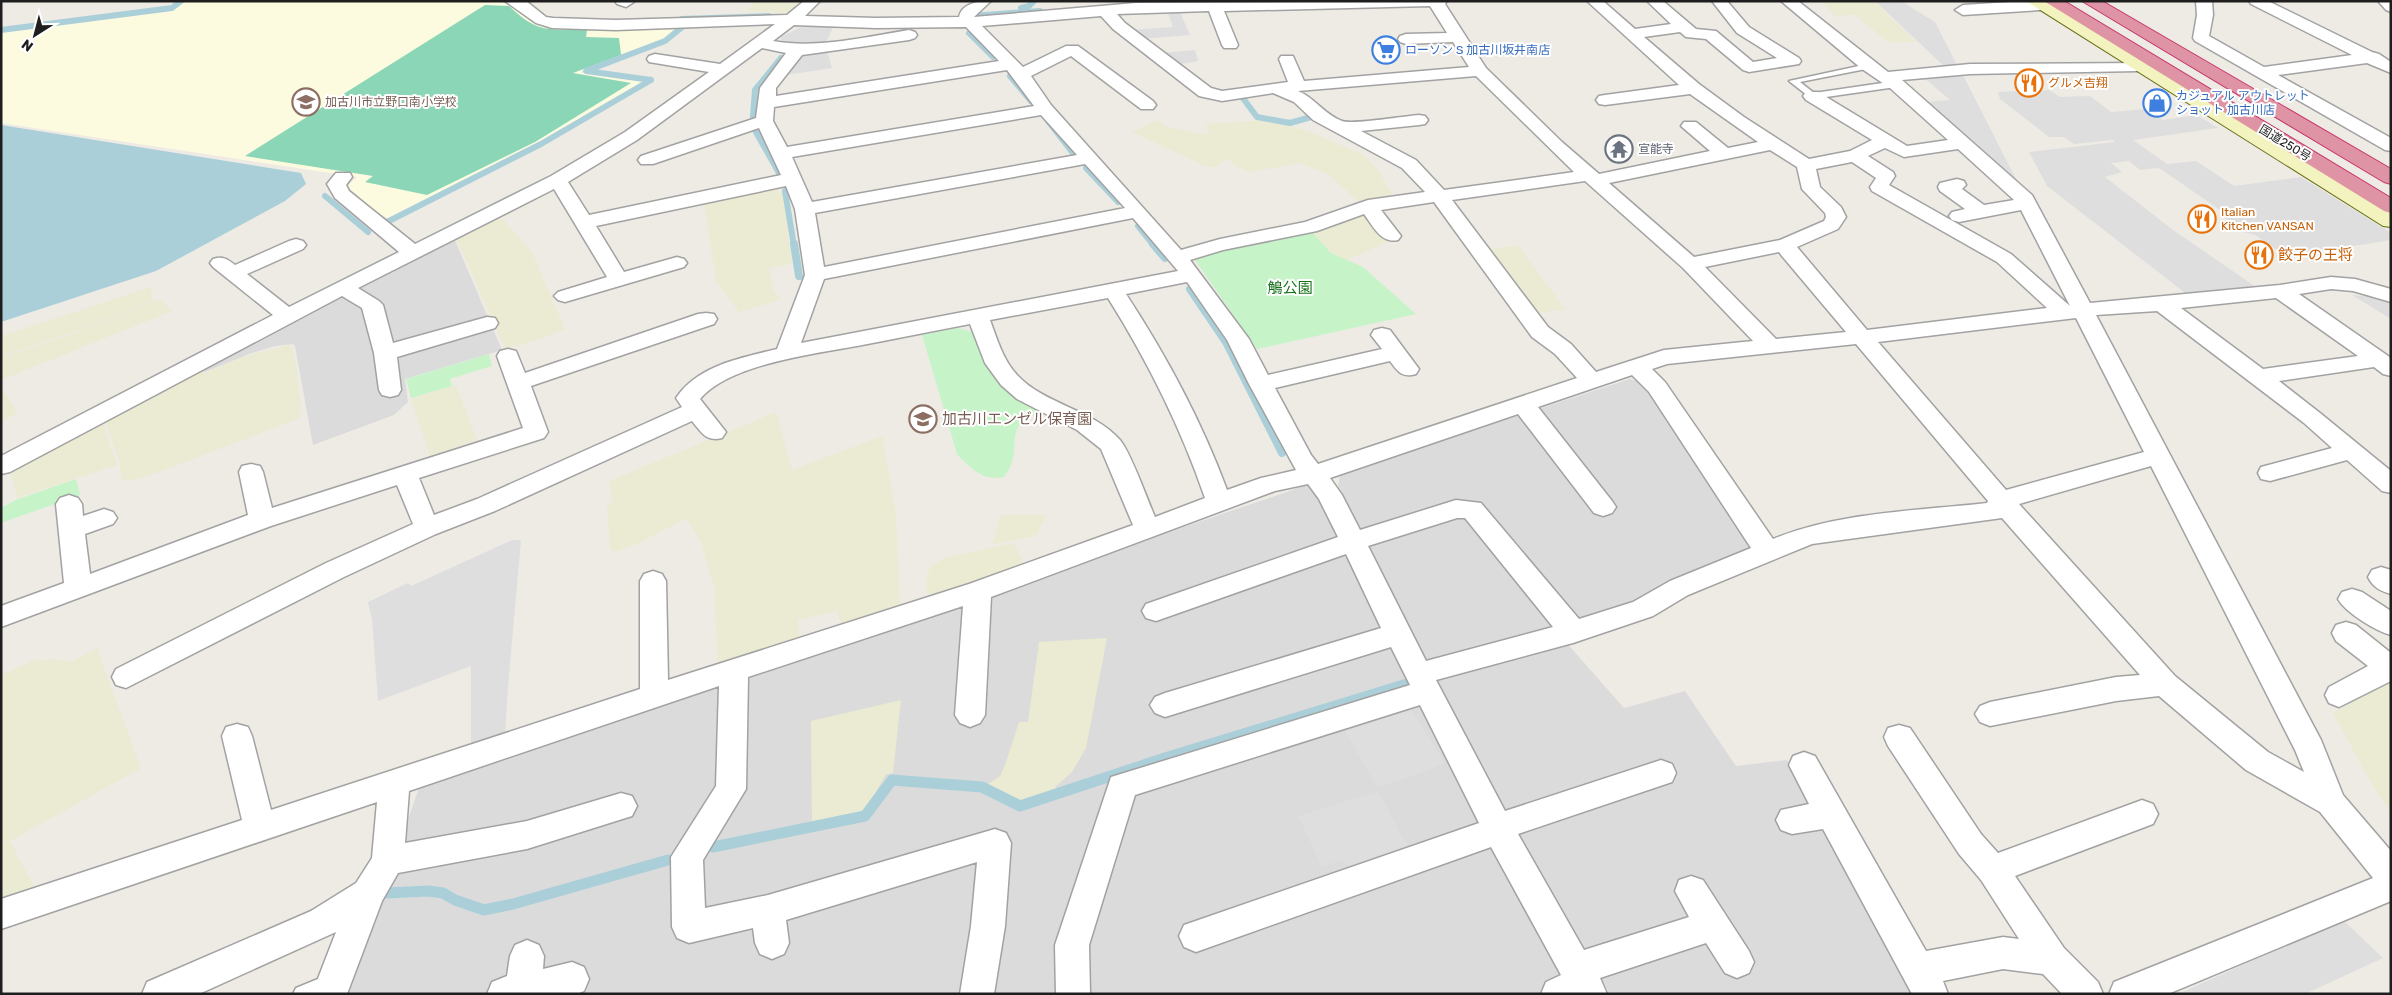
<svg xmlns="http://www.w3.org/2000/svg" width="2392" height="995" viewBox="0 0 2392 995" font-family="Rubik,'Noto Sans JP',sans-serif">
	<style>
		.residential { fill: #dcdbdb }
		.education { fill: #fcfbe0 }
		.farmland { fill: #eaebd2 }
		.park { fill: #c6f4c8 }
		.pitch { fill: #8ad6b6 }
		.parking { fill: #dedede }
		.water { fill: #aacfd8 }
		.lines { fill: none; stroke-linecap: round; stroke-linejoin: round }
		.stream-far2 { stroke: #aacfd8; stroke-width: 6 }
		.stream-far1 { stroke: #aacfd8; stroke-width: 8 }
		.stream { stroke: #aacfd8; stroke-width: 11 }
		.lane-casing { stroke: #a2a2a2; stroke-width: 3 }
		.street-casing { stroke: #a2a2a2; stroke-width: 3 }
		.secondary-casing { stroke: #646b0f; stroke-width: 2 }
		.highway-casing { stroke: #c9356d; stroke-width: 2 }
		.lane { fill: #fff; fill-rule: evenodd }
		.street { fill: #fff; fill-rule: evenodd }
		.secondary { fill: #f2f3be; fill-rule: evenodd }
		.highway { fill: #de94a4; fill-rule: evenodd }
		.labels { text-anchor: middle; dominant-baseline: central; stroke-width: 4; stroke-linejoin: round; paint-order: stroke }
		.far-shop-label { font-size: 12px; fill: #366cbe; stroke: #fff; text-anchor: start }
		.far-food-label { font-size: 12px; fill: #c56008; stroke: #fff; text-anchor: start }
		.far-education-label { font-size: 12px; fill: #785e54; stroke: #fff; text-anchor: start }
		.far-street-label { font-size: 12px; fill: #1e1e1e; stroke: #fff }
		.far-worship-label { font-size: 12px; fill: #5b616d; stroke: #fff; text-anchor: start }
		.food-label { font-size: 15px; fill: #c56008; stroke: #fff; text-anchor: start }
		.park-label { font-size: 15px; fill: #16721a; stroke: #fff }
		.education-label { font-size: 15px; fill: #785e54; stroke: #fff; text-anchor: start }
	</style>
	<rect width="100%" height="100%" fill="#eeebe5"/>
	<path class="residential" d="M454,238l48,112 -97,29 3,23 -14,13 -81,30 -18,-99 -2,-2 -18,2 -23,7 -47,19 -7,-6z
		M1630,379l19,6 105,156 -6,12 -191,79 67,76 61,-17 51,75 51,-6 126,234h-303l-174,-305 -98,-203 2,-12z
		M1310,484l13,8 253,502h-1229l72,-206z"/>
	<path class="education" d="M184,1h309l22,4 16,14 151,6 -21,16 -81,31 67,9 -107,62 -151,76 -13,-7 -29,-26 10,-9 -356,-54v-91l174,-24z"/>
	<path class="farmland" d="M756,1h50l-14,12 -46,-2z
		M1822,1h52l42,41h-28l-33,-27 -20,1z
		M1257,118l26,6 -22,29 23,-29 31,10 47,20 16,16 16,27 -36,4 -30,-27 -29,-11 -48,9 -15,-6 -7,-6h-5l-8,7 -11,-1 -73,-34 25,-12 9,6 33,8 10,-1 -3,-9 49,-3z
		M771,189l12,3 9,72 -23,4 5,23 6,9 -41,12 -23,-31 -12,-77z
		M1362,209l3,8 22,25 -36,16 -4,4 -16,-9 -21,-23z
		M499,215l33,37 33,77 -25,10 -35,10 -49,-111z
		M1518,245l47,64 -34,5 -46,-64z
		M151,287l1,14 -89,35 -62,20v-20z
		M156,300h5l11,11 -171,69v-23l63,-20z
		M288,345l4,2 4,16 5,42 -1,13 -138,53 -30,10 -11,-2 -1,-15 -17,-49 93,-48 9,6 35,-15z
		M456,385l21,55 -47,16 -19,-57z
		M1,386l17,27 -17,8z
		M776,412l16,58 90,-34 14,77 4,92 -59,18 -4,-12 -39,9 1,17 -81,29 -4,-80 -14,-46 -14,-22 -43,23 -28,11 -5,-3 -3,-43 5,-3 -3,-22z
		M101,417l16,48 -100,33 -7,-32z
		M1001,515h45l-10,21 -44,8z
		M1014,543l11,22 -94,30 -3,-2 -2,-6 1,-12 4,-9 13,-8z
		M1107,638l-21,110 -14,24 -16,14 -1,4 -33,12 -20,-7 -15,-10 13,-9 5,-11 14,-43h9l11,-80z
		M97,648l44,120 -131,73 25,47 -34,12v-225l32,-14 22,-2 16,3z
		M2391,680v134l-21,-33 -37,-68z
		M901,700l-8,73 -7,1 -22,39 -52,10 -1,-102z"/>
	<path class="park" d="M1310,230l21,23 32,14 53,47 -159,35 -62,-89 4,-7z
		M958,328l15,4c17,47 24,56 68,81 -42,10 -15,37 -37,64 -21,4 -33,-8 -47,-23l-35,-119z
		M489,354l3,12 -42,13 2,7 -41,12 -5,-19z
		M76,479l4,16 -79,28v-15l15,-8z"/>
	<path class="pitch" d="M485,5l24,1c29,28 39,23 78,24l-1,7 33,1 2,17 -48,18 58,10 -96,59 -108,53 -62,-13 8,-6 -128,-20z"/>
	<path class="parking" d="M1875,1h26l34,21 23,45 -11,2z
		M1180,12l10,23 -48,4 -12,-9 43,-3 -5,-14z
		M801,27l10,-1 22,1 -7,16 -45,-1v-5z
		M1195,50l3,11 -22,4 -14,-12z
		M827,51l5,17 -46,7 11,-15 8,-6z
		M1962,73l62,122 -99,-93 25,-2 -27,-23z
		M2049,90l11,7 30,-1 21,16 34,-3 18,11 34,-5 21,13 -85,12 34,24 29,-3 38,25 67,-9 90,56v7l-50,8 -1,4 -25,4 -32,-2 -28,-19 -12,-3 -22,-17 5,-1 -67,-46 -19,2 -11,-9 -18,2 11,9 -17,5 68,53 83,57 -68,8 -141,-109 -18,-34 86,-10 -2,-2 -39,4 -10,-7h-15l-49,-38 -2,-7z
		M2352,295l23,2 16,5v17z
		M512,540h9l-13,147 -3,48 -34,12v-81l-93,35 -6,-82 -4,-17 40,-19 3,3z
		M1411,710l34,53 -34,14 -34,10 -32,-56z
		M1378,791l30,56 -60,19 -4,-4 -5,-1 -17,6 -24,-51z
		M2343,920l40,38 -78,36h-127z"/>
	<path class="water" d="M1,125l300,48 5,11 -21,17 -129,70 -155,51z"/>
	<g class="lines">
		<path class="stream-far2" d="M1021,8l8,-2 5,-5
			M972,16l68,-5
			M682,19l87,-3
			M1,30l171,-22 9,-7
			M969,33l24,24
			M1010,76l21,25
			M651,80l-65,-9 79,-30 21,-17
			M1242,97l15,20 33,6 21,-6
			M753,116l2,-26 26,-32
			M1048,121l24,31
			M756,132l23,41
			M1086,168l32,34
			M785,191l9,55
			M325,196l43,36
			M387,222l154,-78 110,-64
			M1138,226l16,20"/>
		<path class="stream-far1" d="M794,244l5,32
			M1153,244l12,14
			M1190,289l36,53 56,111"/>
		<path class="stream" d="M713,847l152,-31 27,-36 90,7 38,19 145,-48 242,-74
			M387,893l41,-2 15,2 12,7 29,10 29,-6 155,-44"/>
		<g class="lane-casing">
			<path id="lane" d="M1868,64h3v4l-71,14 14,11 82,-12 4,3 -4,3 -84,12 -23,-18z
				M330,974l6,2 3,6 -3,6 -13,6h-30l3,-6z"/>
		</g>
		<g class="street-casing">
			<path id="street" d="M505,1h21l20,16 7,1 63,2 171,-5 17,-14h16l-15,15 71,2 83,-1c3,-14 20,-16 32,-16l-17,16 162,-14 311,-2 -2,3 41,64 76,74 37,32 111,-23 -29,-25 3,-4h12l32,26 30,-6 -68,-48 -85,11 -6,-1 -3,-4 3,-4 6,-1 74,-10 -92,-84h16l32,28 36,-5 -24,-23h16l33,28 20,2 37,31 24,-4 -40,-25 -25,-32h15l22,26 50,31 2,3 -2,3 -50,8 -6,-2 -37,-31 -20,-2 -6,-5 -36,5 55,47 45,33 65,42 41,-8 22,-11 -66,-40 -3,-4 3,-4h12l89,54 41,-6 -58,-52 -28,-19 -81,-68h17l90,71 82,-8 174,-1 2,3 -2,3 -6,2 -168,3 -68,6 130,115 58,108 190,-18 51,-8 24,2 36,10v13l-38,-11 -22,-2 -32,5 92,64v18l-8,-2 -9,-7 -95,14 41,32 71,58v22l-9,-2 -35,-31 -77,21 -9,-2 -3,-6 3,-6 71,-19 -28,-25 -147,-112 -61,4 225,425 22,55 48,56v50l-223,93h-59l5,-12 259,-104 -53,-66 -74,-42 -87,-74 -43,5 -126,25 -10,-4 -5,-8 5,-8 10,-4 126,-25 24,-2 -138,-157 -190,26 -124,51 -35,21 -80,27 -137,37 69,131 156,-51 11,4 4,9 -4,9 -154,52 66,116 105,-33 -14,-26 4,-11 12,-4 12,4 46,71 5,11 -5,11 -12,5 -12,-5 -19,-30 -106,35 7,16h-66l5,-12 15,-7 -70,-128 -295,105 -12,-5 -5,-11 5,-11 295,-102 -59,-118 -285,90 -46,150 1,49h-34l-1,-49 56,-168 299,-92 -19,-38 -226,70 -10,-4 -5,-8 5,-8 10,-4 216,-65 -35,-74 -190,67 -10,-3 -4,-7 4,-7 192,-67 -19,-38 -11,-15 -33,7 -284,106 -6,118 -5,8 -10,4 -10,-4 -5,-8 8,-109 -215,71 -2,112 -43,71 2,48 63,-13 227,-66 11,4 5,10 -6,83 -11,68h-34l11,-68 6,-64 -191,58 3,23 -5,11 -12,5 -12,-5 -5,-11 -2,-15 -64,15 -12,-5 -5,-11 -1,-70 45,-71 3,-100 -310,105 -4,52 122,-22 94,-28 11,3 5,10 -5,10 -105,33 -129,24 -16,28 -35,93h-35l24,-62 -137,62h-57l5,-12 164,-71 45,-28 16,-25 5,-56 -376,127v-30l241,-79 -20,-84 4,-9 11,-3 11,3 4,9 19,74 369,-121v-108l4,-7 9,-3 9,3 4,7 2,99 301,-96 164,-59 -32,-76 -24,-19 -60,-31 -16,-14 -16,-22 -15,-39c-38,7 -75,15 -113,22 -43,8 -128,18 -157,53l26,33 -4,6c-16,4 -20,-5 -30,-17l-197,90 -59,23 -92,43 -218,111 -10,-3 -4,-8 4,-8 210,-106 87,-39 -16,-39 -126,41 -270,101v-21l63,-23 -8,-79 4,-6 9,-3 9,3 4,6 1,12 21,-7 9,3 4,6 -4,6 -28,10 5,40 158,-59 -9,-43 3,-6 9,-2 9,2 3,6 9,36 251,-80 -26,-72 3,-5 8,-2 8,2 9,22 173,-59 8,-1 8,1 3,5 -3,5 -183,62 17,46 -4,6 -125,40 15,37 43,-16 205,-92 -6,-9c22,-33 65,-40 101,-49l28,-74 -10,-66 -9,-23 -190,40 28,46 53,-15 7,2 3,4 -3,4 -119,35 -7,-2 -4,-4 4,-4 49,-15 -53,-88 -196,99 21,13 4,4 10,38 94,-26 8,1 3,5 -3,5 -98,29 4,33 -3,5 -8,2 -8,-2 -3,-5 -5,-37 -12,-45 -20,-12 -332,176 -9,2v-18l272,-141 -60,-48 -3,-4 3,-4c10,-3 14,0 22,6l54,-24 7,-2 7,2 3,4 -3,4 -56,25 42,33 110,-55 -64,-54 -8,-14 9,-11h14l2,4 -6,8 3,6 66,53 136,-68 74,-44 84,-60 -60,-10 -2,-3 2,-3 6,-2 65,10 55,-40 -159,6 -64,-2 -16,-5zM1430,6l17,27 -41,1 -6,2 -2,3 2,3 6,2 47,-2 16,25 -165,14 -11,-25h-12l-2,3 9,23 -66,9 -11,-3 -86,-65 -8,-9 92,-3 13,34 2,3h12l2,-3 -14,-34zM1101,16l12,13 86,67 23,5 51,-8 21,9 19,18 89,48 23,24 -57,8 -63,22 -85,17 -39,11 -130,-145 -20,-29 40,-20 70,53h12l3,-4 -3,-4 -75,-55h-12l-43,21 -41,-41zM794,25l82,3 90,-1 33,34 -223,35v-8l26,-33 107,-15 6,-2 2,-3 -2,-3 -6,-2c-45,7 -91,19 -136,11zM762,48l24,5 -26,35 -4,30 -115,38 -3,4 3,4h12l106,-36 22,47 -192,40 -21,-33 69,-42zM1007,70l27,36 -247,41 -14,-26 1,-14zM1476,76l98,96 -130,18 -28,-30 -55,-29 58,-6 6,-1 3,-4 -3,-4 -6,-1c-14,1 -67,10 -77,6 -17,-6 -27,-23 -44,-30zM1041,115l36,40 -265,47 -20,-45zM1885,148l19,9 54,-8 56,51 -30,5 -22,-16 4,-4 -2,-4 -7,-2 -17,4 -2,4 2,4 25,18 -13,3 -3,4 3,4 7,2 62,-12 49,96 -59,-52 -122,-69 6,-9 -2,-4 -25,-16zM1770,150l27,17 5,22 23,24 1,4 -2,4 -44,19 -86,17 -85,-74zM1852,162l24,16 -6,9 2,4 125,71 50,46 -180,22 -70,-83 41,-18 8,-12 -5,-10 -21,-20 -4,-18zM1085,164l40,44 -301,59 -9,-54zM1585,181l98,87 70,73 -89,9 -68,22 -25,-28 -23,-17 -96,-127zM1434,202l98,135 23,17 22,24 -259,86 -7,-9 -36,-67 115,-27c8,11 12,17 26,13l3,-5 -29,-39 -8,-2 -8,2 -3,5 11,14 -114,26 -19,-36 -59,-79 33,-10 94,-19 47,-17c9,12 17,30 34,26l3,-4 -20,-26zM1133,218l45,53 -377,72 23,-64zM1779,252l3,4 64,76 -70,7 -71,-72zM1187,282l40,58 22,44 47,86 -35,8 -34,12c-25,-68 -61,-135 -101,-196zM1108,298c39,62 73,130 97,200l-50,19c-8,-18 -24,-64 -35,-77 -27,-31 -75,-35 -103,-65 -14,-15 -20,-36 -27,-55zM2276,298l82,58 -95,13 -82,-61zM2076,318l68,134 -138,38 -128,-148zM1856,344l132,157 -1,2c-71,8 -148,9 -214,36l-108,-157 -13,-13 15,-5zM1632,375l17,17 102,156 -81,33 -37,21 -54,17 -98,-116 -25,-3 -96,30 -18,-35 -12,-17 188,-64 76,99 9,3 9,-3 4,-6 -4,-6 -74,-94zM2151,466l144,284 9,22 -36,-20 -93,-76 -156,-172zM1457,518h8l88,109 -127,34 -58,-115z
				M615,1h18l1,1 -8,5 -9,-3z
				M2027,1h16l5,4 -8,5 -77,5 -8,-5 8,-5z
				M2196,1h16l1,14 -4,21 55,31 88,-12 -101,-51 -2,-3h19l104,51 7,2 12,8v11l-24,-10 -89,12 113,63v13l-6,-1 -190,-109 -2,-3 4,-23z
				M2378,1h13v11l-5,-2z
				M2381,567l10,3v24c-11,-3 -18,-7 -23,-17l4,-7z
				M2352,589l10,3 29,19v24c-15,-4 -45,-22 -53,-36l4,-7z
				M2346,622l10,3 35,28v28l-52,26 -10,-4 -4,-8 4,-8 39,-21 -32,-25 -4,-8 4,-8z
				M1899,725l11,3 71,106 17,19 144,-53 11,4 5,10 -5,10 -138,52 49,72 34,34 5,12h-41l-19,-20 -40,-5 -60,12 5,13h-36l-89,-165 -31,5 -11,-4 -5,-10 5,-10 28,-6 -20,-39 4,-9 11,-4 11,4 111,195 77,-14 16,2 -38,-59 -22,-26 -71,-108 -4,-9 4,-9z
				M527,940l12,5 5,11 -1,13 29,-7 12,5 5,12 -5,12 -7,3h-90l5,-12 15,-6 3,-20 5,-11z"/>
		</g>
		<g class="secondary-casing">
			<path id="secondary" d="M2026,1h20l345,211v15l-8,-1z"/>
		</g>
		<g class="highway-casing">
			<path id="highway" d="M2044,1h20l327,197v15l-7,-2z
				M2082,1h20l289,168v15l-7,-2z"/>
		</g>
		<use href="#lane" class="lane"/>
		<use href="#street" class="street"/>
		<use href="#secondary" class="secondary"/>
		<use href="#highway" class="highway"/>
	</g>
	<defs>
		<g id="supermarket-ring" transform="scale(1.4375)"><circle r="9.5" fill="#fff" stroke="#3f7fe0" stroke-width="1.5"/><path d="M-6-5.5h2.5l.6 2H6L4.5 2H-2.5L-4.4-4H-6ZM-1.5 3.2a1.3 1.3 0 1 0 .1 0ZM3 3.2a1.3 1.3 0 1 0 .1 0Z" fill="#3f7fe0"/></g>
		<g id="restaurant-ring" transform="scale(1.4375)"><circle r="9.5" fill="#fff" stroke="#e8710a" stroke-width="1.5"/><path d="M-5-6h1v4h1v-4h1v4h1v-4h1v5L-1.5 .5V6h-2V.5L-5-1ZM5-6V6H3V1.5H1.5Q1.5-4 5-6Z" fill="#e8710a"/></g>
		<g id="school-ring" transform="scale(1.4375)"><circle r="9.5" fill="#fff" stroke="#8d6e63" stroke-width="1.5"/><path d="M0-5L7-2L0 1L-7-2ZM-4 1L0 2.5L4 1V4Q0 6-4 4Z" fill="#8d6e63"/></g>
		<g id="shop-ring" transform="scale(1.4375)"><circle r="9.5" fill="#fff" stroke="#3f7fe0" stroke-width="1.5"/><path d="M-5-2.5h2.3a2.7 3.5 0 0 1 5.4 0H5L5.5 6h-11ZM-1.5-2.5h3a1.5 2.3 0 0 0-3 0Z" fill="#3f7fe0"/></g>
		<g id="temple-ring" transform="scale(1.4375)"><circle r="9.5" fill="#fff" stroke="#6b7280" stroke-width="1.5"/><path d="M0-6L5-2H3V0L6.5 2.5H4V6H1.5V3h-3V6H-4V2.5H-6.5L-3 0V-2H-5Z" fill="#6b7280"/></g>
	</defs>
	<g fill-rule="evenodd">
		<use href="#supermarket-ring" x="1386" y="50"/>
		<use href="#restaurant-ring" x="2029" y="83"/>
		<use href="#school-ring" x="306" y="102"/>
		<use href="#shop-ring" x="2157" y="103"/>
		<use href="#temple-ring" x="1619" y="149"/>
		<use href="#restaurant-ring" x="2202" y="219"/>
		<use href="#restaurant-ring" x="2259" y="255"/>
		<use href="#school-ring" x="923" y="419"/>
	</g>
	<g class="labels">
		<g class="far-shop-label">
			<text x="1405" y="50">ローソン S 加古川坂井南店</text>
			<text x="2176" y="96">カジュアル アウトレット<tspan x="2176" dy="14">ショット 加古川店</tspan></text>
		</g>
		<g class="far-food-label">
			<text x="2048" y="83">グルメ吉翔</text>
			<text x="2221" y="212">Italian<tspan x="2221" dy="14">Kitchen VANSAN</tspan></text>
		</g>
		<g class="far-education-label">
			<text x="325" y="102">加古川市立野口南小学校</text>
		</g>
		<g class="far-street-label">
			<text transform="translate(2285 143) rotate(31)">国道250号</text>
		</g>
		<g class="far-worship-label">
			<text x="1638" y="149">宣能寺</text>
		</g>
		<g class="food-label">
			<text x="2278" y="255">餃子の王将</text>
		</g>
		<g class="park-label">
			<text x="1290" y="288">鵤公園</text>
		</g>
		<g class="education-label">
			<text x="942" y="419">加古川エンゼル保育園</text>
		</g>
	</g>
	<rect width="2392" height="995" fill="none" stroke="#1e1e1e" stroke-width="5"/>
	<g transform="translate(35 35) rotate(216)" stroke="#ffffff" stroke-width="4" paint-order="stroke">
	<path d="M0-4L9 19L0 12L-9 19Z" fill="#1e1e1e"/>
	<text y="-8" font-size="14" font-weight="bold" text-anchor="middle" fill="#1e1e1e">N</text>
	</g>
</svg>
